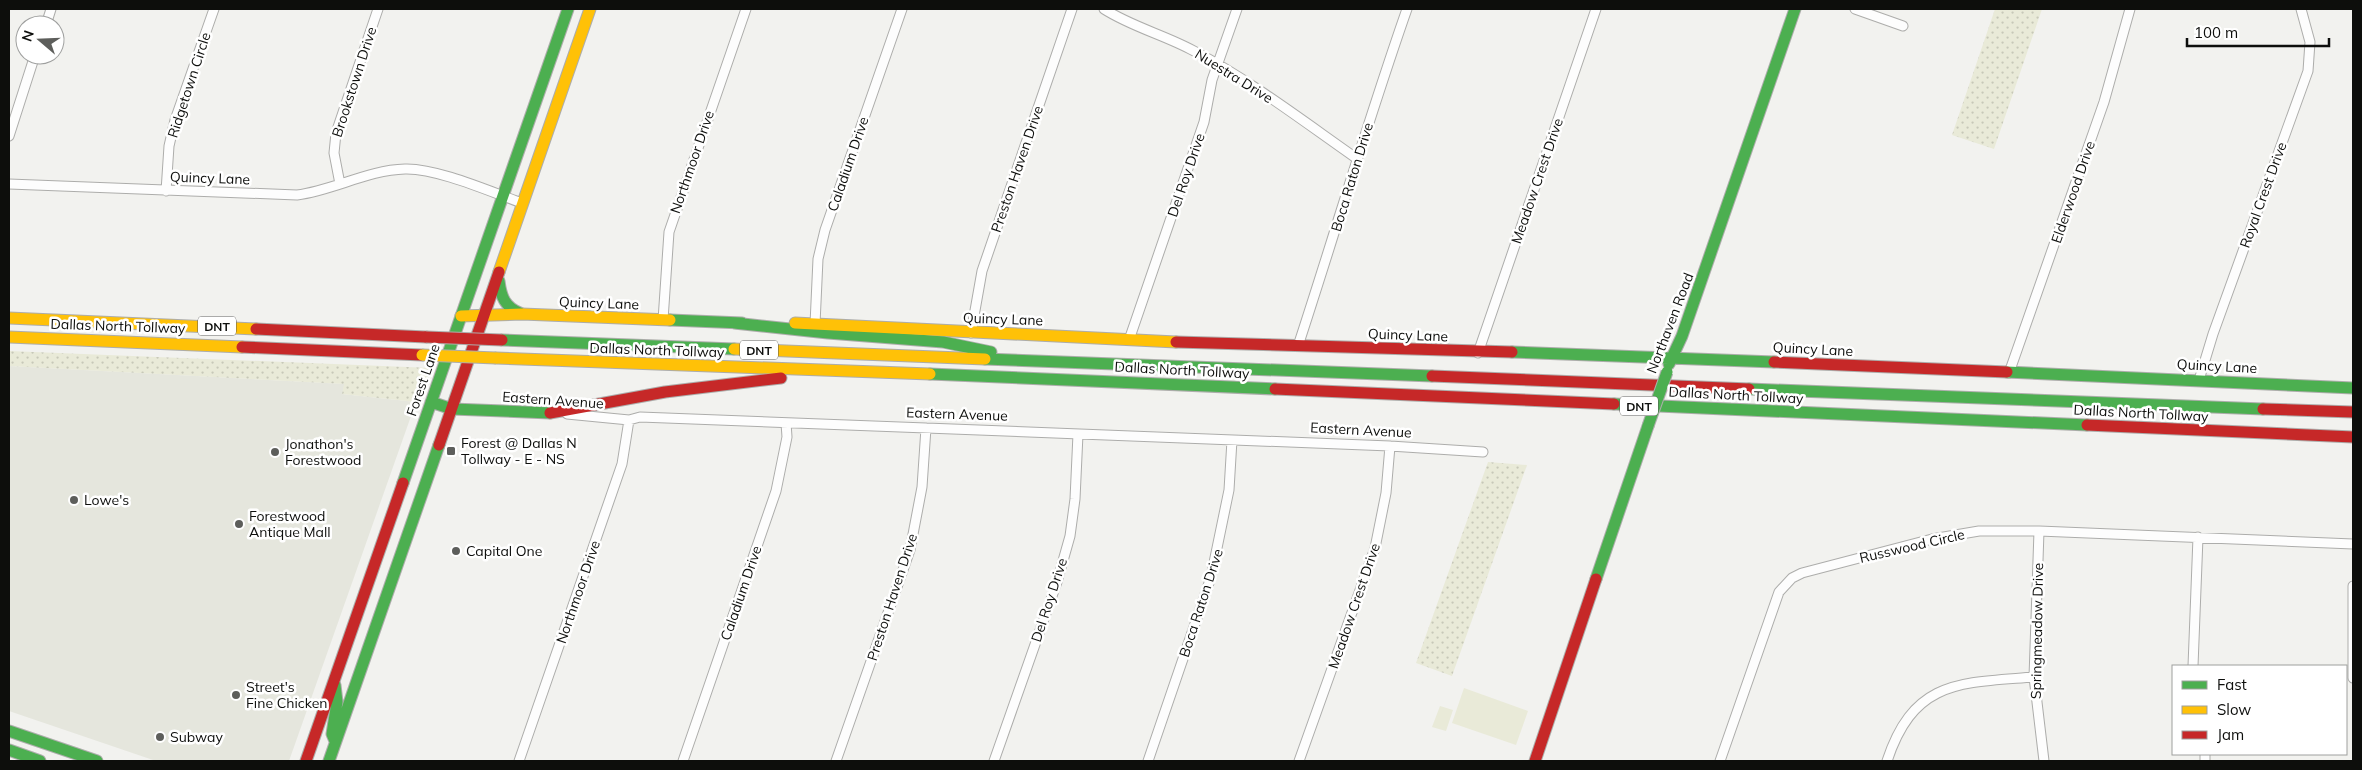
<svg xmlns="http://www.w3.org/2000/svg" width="2362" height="770" viewBox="0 0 2362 770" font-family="Mulish,sans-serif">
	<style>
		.built { fill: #e5e6dd }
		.grass { fill: url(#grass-dots) }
		.park { fill: #e9ead8 }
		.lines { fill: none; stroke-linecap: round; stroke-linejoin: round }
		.street-casing { stroke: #adadab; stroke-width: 11 }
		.fast-casing { stroke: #adadab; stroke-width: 13 }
		.slow-casing { stroke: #adadab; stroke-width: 13 }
		.jam-casing { stroke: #adadab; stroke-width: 13 }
		.street { stroke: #fdfdfd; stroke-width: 9 }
		.fast { stroke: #4caf50; stroke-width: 11 }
		.slow { stroke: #ffc107; stroke-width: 11 }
		.jam { stroke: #c62828; stroke-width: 11 }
		.fast-bridge-casing { stroke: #adadab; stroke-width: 13; stroke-linecap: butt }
		.slow-bridge-casing { stroke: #adadab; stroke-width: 13; stroke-linecap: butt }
		.jam-bridge-casing { stroke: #adadab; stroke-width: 13; stroke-linecap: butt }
		.fast-bridge { stroke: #4caf50; stroke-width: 11 }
		.slow-bridge { stroke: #ffc107; stroke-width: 11 }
		.jam-bridge { stroke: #c62828; stroke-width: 11 }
		.poi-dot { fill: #5d5e5b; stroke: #fff; stroke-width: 2 }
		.labels { text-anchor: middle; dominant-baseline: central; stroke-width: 5; stroke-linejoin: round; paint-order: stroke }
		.shield { fill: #fff; stroke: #565655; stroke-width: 1 }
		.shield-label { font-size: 12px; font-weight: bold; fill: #0d0e0c }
		.street-label { font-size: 14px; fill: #0d0e0c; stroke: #fff }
		.poi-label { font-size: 14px; fill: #0d0e0c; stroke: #fff; text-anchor: start }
	</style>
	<defs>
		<pattern id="grass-dots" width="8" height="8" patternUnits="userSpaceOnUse" patternTransform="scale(1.25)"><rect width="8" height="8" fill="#e9ead8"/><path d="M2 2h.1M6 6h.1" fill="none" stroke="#c7c8b8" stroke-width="1.8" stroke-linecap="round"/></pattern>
	</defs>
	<rect width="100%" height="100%" fill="#f2f2ef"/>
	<path class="built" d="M9,366l336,18 -3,10 74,8 -127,359h-133l-147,-50z"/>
	<path class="grass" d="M1995,9h47l-48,140 -42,-14z
		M9,351l423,17 -12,34h-4l-74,-8 2,-10 -335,-18z
		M1488,462l39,3 -75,211 -36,-13z"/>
	<path class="park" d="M1464,688l64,23 -12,34 -64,-22z
		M1440,706l13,4 -7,21 -14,-4z"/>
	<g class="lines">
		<g class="street-casing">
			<path id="street" d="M1104,9c28,18 61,26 90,42 57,30 109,70 162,107
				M1855,9l48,17
				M46,25l5,-16
				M9,136l26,-81
				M9,184l288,11c37,-5 71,-25 108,-26 32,-1 86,23 117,34
				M340,184l-6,-31 2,-20 42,-124
				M166,191l3,-45 6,-26 39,-111
				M663,320l6,-88 77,-223
				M815,324l3,-65 7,-29 77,-221
				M971,333l11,-62 90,-262
				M1129,340l75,-218 8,-42 25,-71
				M1298,346c37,-113 70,-226 109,-337
				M1478,353l118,-344
				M2009,373l95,-271 26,-93
				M2199,380l14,-46 95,-263 2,-29 -9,-33
				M567,414l62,6 11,-3 750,29 93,6
				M2039,531l-5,146 10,84
				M2353,586v92
				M2193,666l5,-129
				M519,761l103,-297 7,-44
				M683,761l93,-270 11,-54 -1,-14
				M836,761l74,-211 12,-63 4,-59
				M994,761l63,-179 13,-46 5,-37 3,-65
				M1148,761l63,-184 18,-87 3,-50
				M1299,761l76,-213 11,-55 4,-47
				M1720,761l59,-169 13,-14 10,-5 130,-34 47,-8h60l314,13
				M1887,761c27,-82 74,-78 147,-84
				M2205,761v-7"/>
		</g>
		<g class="fast-casing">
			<path id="fast" d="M499,281c2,16 6,26 21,32
				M670,320l72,3
				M734,323l94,10 115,9 48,10
				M502,340l232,9
				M1512,352l262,10
				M985,359l447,17
				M1669,364l13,-28 113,-327
				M2007,372l346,16
				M930,374l345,15
				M1749,389l514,20
				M431,402l21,7 98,4
				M1614,404l473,21
				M403,483l165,-474
				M1596,579l52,-153
				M335,685l2,17 -5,32 3,7
				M9,731l88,30
				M9,750l31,11
				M329,761l110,-316"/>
		</g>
		<g class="slow-casing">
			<path id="slow" d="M499,272l91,-263
				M461,316l61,-2 148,6
				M9,318l247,11
				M795,323l381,19
				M9,337l233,10
				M734,349l251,10
				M496,358l434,16"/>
		</g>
		<g class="jam-casing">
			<path id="jam" d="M256,329l170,8
				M1176,342l336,10
				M242,347l180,8
				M1774,362l233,10
				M1432,376l317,13
				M1275,389l339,15
				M2263,409l90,3
				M550,413l115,-21 116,-14
				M2087,425l266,12
				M439,445l60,-173
				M306,761l97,-278
				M1535,761l61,-182"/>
		</g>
		<use href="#street" class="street"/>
		<use href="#fast" class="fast"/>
		<use href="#slow" class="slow"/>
		<use href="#jam" class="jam"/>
		<g class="fast-bridge-casing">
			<path id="fast-bridge" d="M1648,426l19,-54"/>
		</g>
		<g class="slow-bridge-casing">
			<path id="slow-bridge" d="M422,355l74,3"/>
		</g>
		<g class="jam-bridge-casing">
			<path id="jam-bridge" d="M426,337l76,3"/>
		</g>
		<use href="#fast-bridge" class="fast-bridge"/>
		<use href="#slow-bridge" class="slow-bridge"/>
		<use href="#jam-bridge" class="jam-bridge"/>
	</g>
	<g class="poi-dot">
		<rect x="446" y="446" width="10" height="10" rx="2.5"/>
		<circle cx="275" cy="452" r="5"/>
		<circle cx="74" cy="500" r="5"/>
		<circle cx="239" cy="524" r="5"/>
		<circle cx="456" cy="551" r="5"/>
		<circle cx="236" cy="695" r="5"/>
		<circle cx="160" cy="737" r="5"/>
	</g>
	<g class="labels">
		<g class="shield">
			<rect x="198" y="316.5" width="38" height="19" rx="4"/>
			<rect x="740" y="340.5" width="38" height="19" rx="4"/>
			<rect x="1620" y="396.5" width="38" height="19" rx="4"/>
		</g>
		<g class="shield-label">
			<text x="217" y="326">DNT</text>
			<text x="759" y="350">DNT</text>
			<text x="1639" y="406">DNT</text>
		</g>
		<g class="street-label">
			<text transform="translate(1234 76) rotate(32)">Nuestra Drive</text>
			<text transform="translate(354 82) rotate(-72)">Brookstown Drive</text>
			<text transform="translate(189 85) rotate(-72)">Ridgetown Circle</text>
			<text transform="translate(692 162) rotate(-71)">Northmoor Drive</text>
			<text transform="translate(848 164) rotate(-71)">Caladium Drive</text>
			<text transform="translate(1017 169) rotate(-71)">Preston Haven Drive</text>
			<text transform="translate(1186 175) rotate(-71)">Del Roy Drive</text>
			<text transform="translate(1352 177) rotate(-73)">Boca Raton Drive</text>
			<text transform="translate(210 178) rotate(2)">Quincy Lane</text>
			<text transform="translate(1537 181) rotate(-71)">Meadow Crest Drive</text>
			<text transform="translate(2073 192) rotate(-71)">Elderwood Drive</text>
			<text transform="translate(2263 195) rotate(-70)">Royal Crest Drive</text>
			<text transform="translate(599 303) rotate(2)">Quincy Lane</text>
			<text transform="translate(1003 319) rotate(2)">Quincy Lane</text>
			<text transform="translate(1670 323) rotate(-69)">Northaven Road</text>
			<text transform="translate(118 326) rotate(2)">Dallas North Tollway</text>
			<text transform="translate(1408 335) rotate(2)">Quincy Lane</text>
			<text transform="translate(1813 349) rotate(3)">Quincy Lane</text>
			<text transform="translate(657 350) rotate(2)">Dallas North Tollway</text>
			<text transform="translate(2217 366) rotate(3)">Quincy Lane</text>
			<text transform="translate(1182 370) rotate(3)">Dallas North Tollway</text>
			<text transform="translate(423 380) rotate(-71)">Forest Lane</text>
			<text transform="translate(1736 395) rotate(3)">Dallas North Tollway</text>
			<text transform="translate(553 400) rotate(4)">Eastern Avenue</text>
			<text transform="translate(2141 413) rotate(3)">Dallas North Tollway</text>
			<text transform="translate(957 414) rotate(2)">Eastern Avenue</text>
			<text transform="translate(1361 430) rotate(3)">Eastern Avenue</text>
			<text transform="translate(1912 546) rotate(-13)">Russwood Circle</text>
			<text transform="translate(578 592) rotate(-71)">Northmoor Drive</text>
			<text transform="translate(741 593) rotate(-71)">Caladium Drive</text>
			<text transform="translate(892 597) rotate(-72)">Preston Haven Drive</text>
			<text transform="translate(1049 600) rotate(-72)">Del Roy Drive</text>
			<text transform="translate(1201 603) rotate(-72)">Boca Raton Drive</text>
			<text transform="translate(1354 606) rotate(-71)">Meadow Crest Drive</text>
			<text transform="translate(2037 631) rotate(-89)">Springmeadow Drive</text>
		</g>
		<g class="poi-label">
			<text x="461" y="443">Forest @ Dallas N<tspan x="461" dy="16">Tollway - E - NS</tspan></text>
			<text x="285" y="444">Jonathon's<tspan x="285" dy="16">Forestwood</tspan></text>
			<text x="84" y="500">Lowe's</text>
			<text x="249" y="516">Forestwood<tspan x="249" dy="16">Antique Mall</tspan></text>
			<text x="466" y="551">Capital One</text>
			<text x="246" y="687">Street's<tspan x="246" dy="16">Fine Chicken</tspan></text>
			<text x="170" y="737">Subway</text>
		</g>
	</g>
	<rect width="2362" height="770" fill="none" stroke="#0d0e0c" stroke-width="20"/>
	<rect x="2172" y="665" width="175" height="90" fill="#ffffff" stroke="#9e9f9e"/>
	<rect x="2182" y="681" width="25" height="8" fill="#4caf50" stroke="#9e9f9e"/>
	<text x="2217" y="690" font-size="15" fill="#0d0e0c">Fast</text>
	<rect x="2182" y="706" width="25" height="8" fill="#ffc107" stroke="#9e9f9e"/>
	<text x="2217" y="715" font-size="15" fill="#0d0e0c">Slow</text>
	<rect x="2182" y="731" width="25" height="8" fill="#c62828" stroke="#9e9f9e"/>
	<text x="2217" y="740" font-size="15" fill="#0d0e0c">Jam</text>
	<g transform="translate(40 40) rotate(289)"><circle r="24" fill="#ffffff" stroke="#9e9f9e"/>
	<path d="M0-4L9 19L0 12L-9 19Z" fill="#5d5e5b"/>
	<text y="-8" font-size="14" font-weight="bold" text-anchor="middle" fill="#0d0e0c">N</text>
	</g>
	<path d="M2187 38v8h142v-8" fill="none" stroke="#0d0e0c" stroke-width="2.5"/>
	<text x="2194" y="38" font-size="15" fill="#0d0e0c" stroke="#ffffff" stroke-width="4" paint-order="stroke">100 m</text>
</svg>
